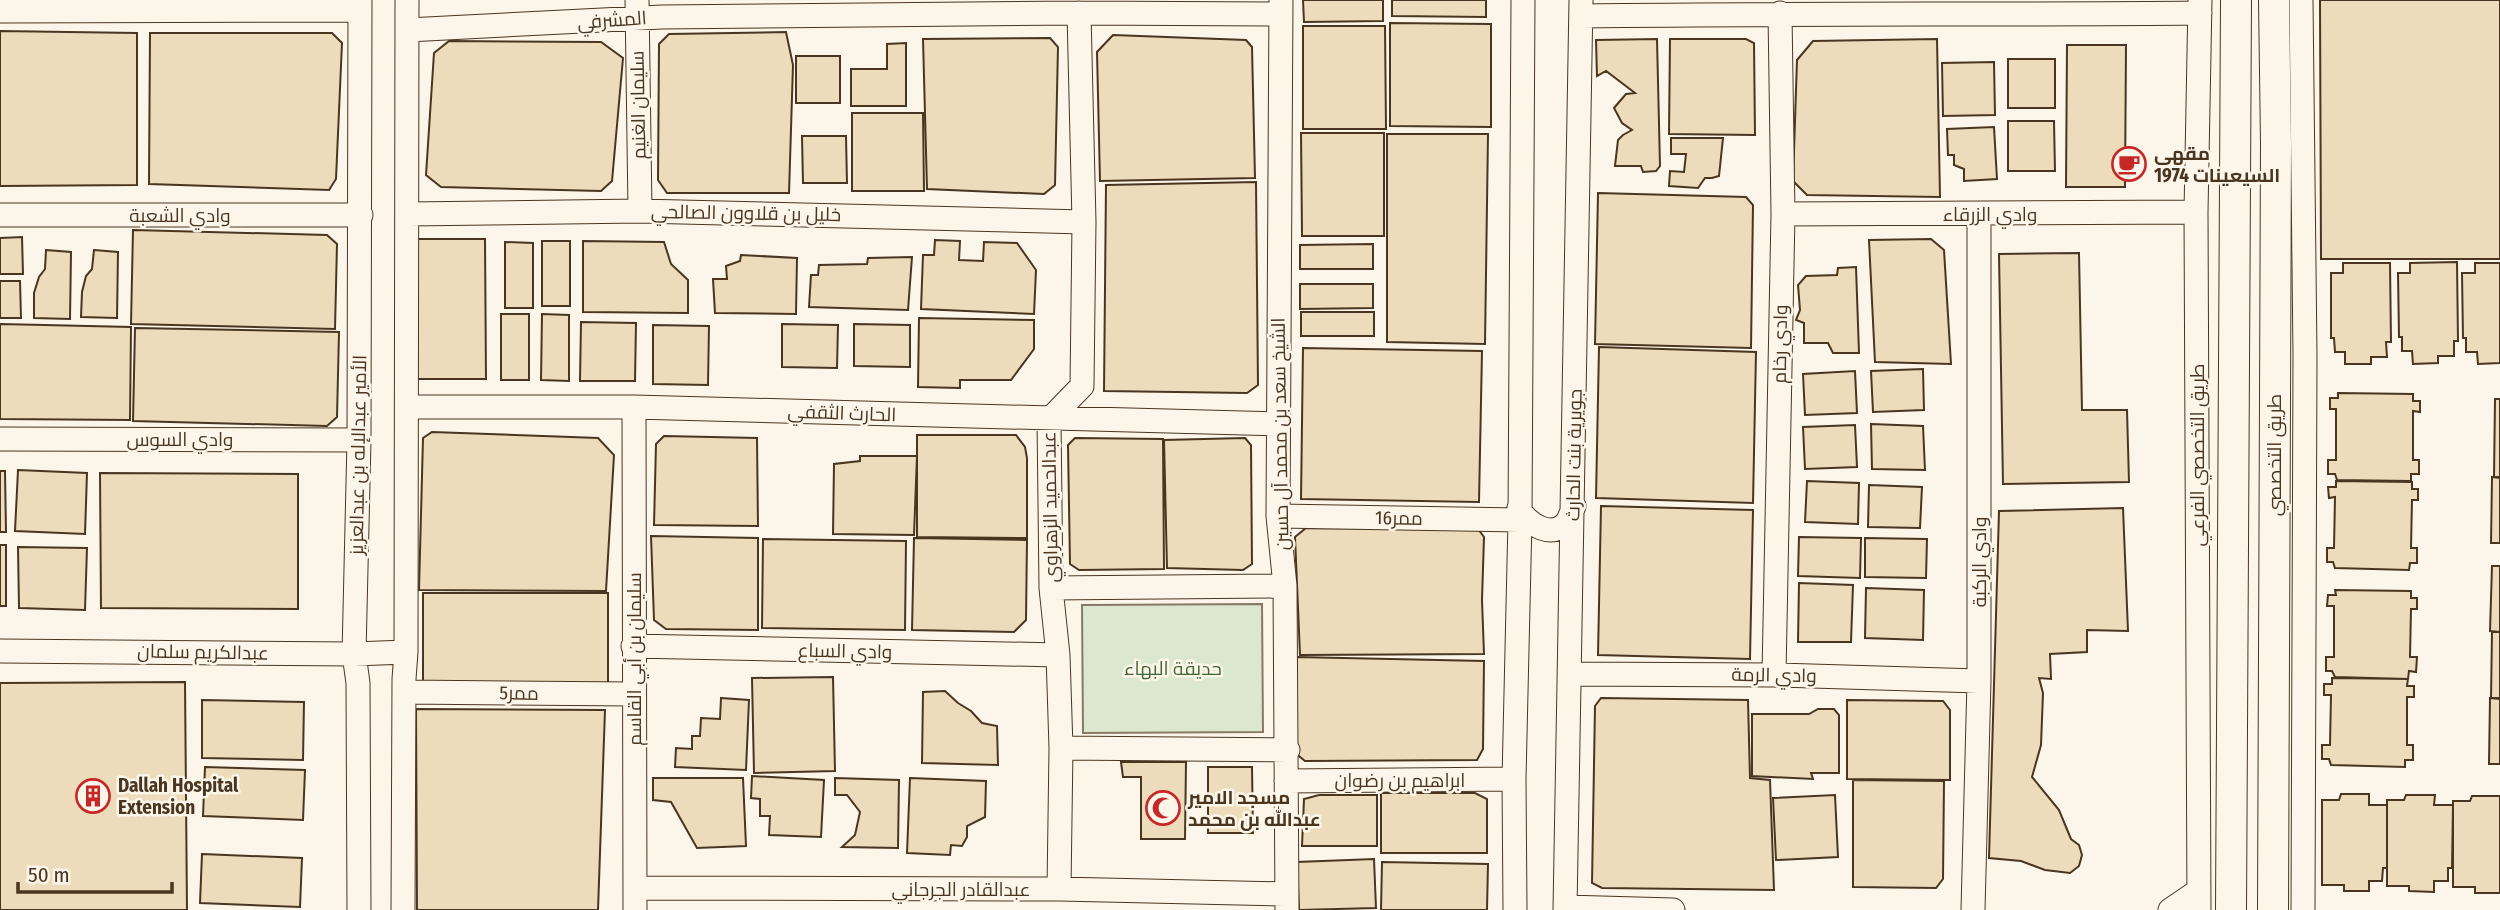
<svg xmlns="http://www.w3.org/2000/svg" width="2500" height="910" viewBox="0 0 2500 910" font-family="'Fira Sans Condensed',Cairo,sans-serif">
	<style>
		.green { fill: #dce7d0; stroke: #887966; stroke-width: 2 }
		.building { fill: #ecdcbc; stroke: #4a3520; stroke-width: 2 }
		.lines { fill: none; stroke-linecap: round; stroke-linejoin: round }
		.minor-casing { stroke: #4a3520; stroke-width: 25 }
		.major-casing { stroke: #4a3520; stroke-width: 32 }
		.minor { stroke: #fbf6e9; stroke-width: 23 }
		.major { stroke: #fbf6e9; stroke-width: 30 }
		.labels { text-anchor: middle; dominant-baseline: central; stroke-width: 5; stroke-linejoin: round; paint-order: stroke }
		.street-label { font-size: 19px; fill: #4a3520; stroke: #fbf6e9 }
		.poi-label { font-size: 19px; font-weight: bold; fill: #4a3520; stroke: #fbf6e9; text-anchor: start }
		.park-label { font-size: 19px; fill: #436837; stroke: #fbf6e9 }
	</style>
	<rect width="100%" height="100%" fill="#fbf6e9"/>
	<path class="green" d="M1262,604l1,128 -180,1 -1,-128z"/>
	<path class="building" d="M1303,0h80v21l-79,1z
		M1392,0h94v17l-94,-1z
		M2320,0h180v259h-179z
		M1390,23l101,1v103l-101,-1z
		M1303,26h82l1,103h-83z
		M0,31l137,2v152l-137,1z
		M786,32l7,33 -4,128h-122l-9,-13 1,-136 10,-10z
		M150,33h182l10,10 -6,136 -7,11 -180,-6z
		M1113,35l133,5 6,7 3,131 -155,3 -3,-129z
		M1050,38l8,9 -3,138 -11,9 -117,-5 -4,-150z
		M1657,39l3,127 -4,5 -13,1 -2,-6h-26l3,-26 5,-5 9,-5 -10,-7 -8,-15 12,-14 9,-1 -29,-22 -9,5 -1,-36z
		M1670,39h76l8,4 1,92 -86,-1z
		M1937,39l3,158 -133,-2 -14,-14 4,-121 16,-19z
		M449,41l152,1 22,16 -11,123 -11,10 -160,-4 -15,-12 8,-122z
		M906,43v63h-55v-37h36v-25z
		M2067,45h59l-1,142h-59z
		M796,56h44v47h-44z
		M2008,59h47v49h-47z
		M1994,62l1,53 -52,1 -1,-53z
		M852,113h71l1,78h-72z
		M2008,121h46l1,50h-47z
		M1994,127l3,52 -33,2v-12l-10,-4v-10h-6l-1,-26z
		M1301,133h83v103h-82z
		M1387,134h101l-3,210 -98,-2z
		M802,136h44l1,47h-44z
		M1671,138h52l-4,38 -7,2h-7l-7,10 -29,-2 1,-15 14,1 2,-18h-15z
		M1256,182l2,203 -11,8 -143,-2 2,-206z
		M1598,193l148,4 7,8 -2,143 -156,-4z
		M133,230l194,5 10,9 -2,85 -204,-5z
		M22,237l1,37h-23v-36z
		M416,239h69l1,140h-69z
		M1931,239l13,11 7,114 -76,-2 -6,-122z
		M935,240l25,1 -1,19 24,1 1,-19 33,1 19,27 -2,44 -113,-5 2,-54h11z
		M542,241h28v65h-28z
		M583,241l81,1 7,22 17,16v33l-105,-1z
		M505,242l28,1v65h-28z
		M1373,244v25h-73v-24z
		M46,250l25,2 -1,67 -36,-1v-25l5,-16 6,-8z
		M94,250l24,2 -1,66 -36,-1 1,-25 4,-16 6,-7z
		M2079,253l3,157h45l2,72 -126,2 -4,-230z
		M741,255l56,3 -1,56 -81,-1 -2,-34h14l-1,-13 14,-5z
		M912,257l-4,53 -99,-3 2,-32h7l1,-10 48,-1 1,-6z
		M2457,262l1,79h-4v15h-16v7l-25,1 -1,-13h-10v-14h-3l-1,-64h12v-10z
		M2343,263h47l1,79h-5l1,15h-16v7h-26v-12h-10l-1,-14h-3v-65h12z
		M2475,263h25v100l-22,1 -1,-12h-11v-14h-3l-1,-65h13z
		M1856,267l3,86h-26l-5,-10h-24v-20l-8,-3 4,-10 -2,-25 8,-9 31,-1 1,-7z
		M0,281h20l1,37h-21z
		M1300,284h73v24l-73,1z
		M1301,312h73v24h-73z
		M501,314h28v66h-28z
		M542,314l27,1v66l-28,-1z
		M919,318l115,2v29l-23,31h-51v8l-42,-1z
		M581,322l55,1 -1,58h-55z
		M0,324l131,3 -1,93 -130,-1z
		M782,324l56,1 -1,43 -55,-1z
		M854,324l56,1v42l-56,-1z
		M653,325l56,1 -1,59 -55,-1z
		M135,328l204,4 -2,85 -10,9 -194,-5z
		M1599,347l157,5 -3,151 -157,-5z
		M1303,348l179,3 -3,151 -178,-3z
		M1923,369l1,41 -51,2 -2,-41z
		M1855,371l2,42 -52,2 -2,-41z
		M2338,393l75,1v7h7v11l-7,-1v49h6v14h-8v7l-74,-1 -2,-6h-7v-14h8v-51h-6v-11h8z
		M2495,399h5v78h-6z
		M1871,424l52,2 2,44 -53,-1z
		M1855,425l2,42 -52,2 -2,-42z
		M432,432l166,6 16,17 -8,136 -187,-1 4,-152z
		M917,435h99l9,12 2,11v80l-110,-1z
		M664,436l93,2 1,88 -104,-1 2,-81z
		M1075,438l88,1 1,130 -85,1 -9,-6 -2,-119z
		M1245,438l6,7 1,119 -9,6 -76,-2 -3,-128z
		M860,456h57l-3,79 -81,-1 1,-70 26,-3z
		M18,470l69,3 -2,61 -70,-3z
		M0,471h5l1,61h-6z
		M100,473l198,1v135l-197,-1z
		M2492,477l8,1v65h-9z
		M1807,481l52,2 -1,41 -53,-2z
		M2336,481l76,1v7h6v11h-6l-1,48h6v15h-7l-1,7 -74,-2 -2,-6h-6v-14h7l1,-51 -6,1 -1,-11h8z
		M1869,485l53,2 -2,41 -52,-1z
		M1601,506l152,4 -3,149 -152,-4z
		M2123,508l5,123 -41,-1v22l-37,2 1,25 -12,-1 4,15 -2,52 -9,32 27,33 12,29 8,6 3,10 -3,11 -9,7 -25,-3 -24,-9 -32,-3 10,-347z
		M1306,528l172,1 6,8 -2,63 2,54 -184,1 -5,-118z
		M651,536l107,2v92l-92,-1 -12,-9z
		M1799,537l62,1 -1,40 -62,-2z
		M914,538l113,2 -1,80 -12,12 -102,-2z
		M1865,538l62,1 -1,39 -61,-1z
		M763,539l143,2 -1,89 -143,-2z
		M0,545h6v61h-6z
		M18,547l69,1 -2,62 -66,-2z
		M2492,566h8v66l-10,-1z
		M1799,583l54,2 -2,57h-53z
		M1866,588l58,2 -1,50 -58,-2z
		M2335,590l76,1v7h6v11h-6l-1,48h7l-1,15 -7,-1 -1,8 -73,-2 -3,-6h-6v-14h8v-51h-7l1,-11h8z
		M423,593h185v90h-185z
		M2492,632h8v66h-9z
		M1296,657l188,4 -1,88 -6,11 -172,1 -11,-9z
		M833,677l2,94 -81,2 -2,-95z
		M2332,678l76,1 -1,7h7v11h-7v48h6v15h-8v7l-74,-2 -2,-6h-7v-14h8l1,-50h-7v-11h8z
		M185,682l2,228h-187v-227z
		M945,691l13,12 13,8 11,12 15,3 1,39 -76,-2 1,-71z
		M721,698l28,2 -3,70 -71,-3 1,-19 16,1v-13h8l1,-18 19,1z
		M1601,698l147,2 2,78 20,2 4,110 -172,-2 -10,-5 3,-177z
		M2490,698l10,1v65h-11z
		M202,700l102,2 -1,58 -101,-2z
		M1847,700l96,1 7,9v70l-103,-1z
		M416,709l189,1 -7,200h-181z
		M1818,709h16l5,6v58h-28l2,6 -61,-3v-62h57z
		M1121,762h65l-1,77h-44v-62h-18z
		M205,767l100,3 -2,50 -100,-4z
		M1208,767h44l1,66h-45z
		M752,776l72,4 -3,57 -52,-2 1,-19h-10v-17l-9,-1z
		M653,778h90l3,68 -49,2 -26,-46 -18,-2z
		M835,778l64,2 -1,68 -56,-1 13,-12 5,-23 -13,-17h-12z
		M910,778l76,3 -1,36 -18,9v11l-5,9 -11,-1 -1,10 -43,-2z
		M1853,780l91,1 -1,98 -7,9 -83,-1z
		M1381,793h94l12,6v54h-106z
		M2341,794h28v11h18v63h-4l-1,13h-13v10h-25v-6h-22v-85h17z
		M1319,795h58v51h-75l2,-47z
		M1835,795l3,62 -62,3 -3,-62z
		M2406,795h29l-1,10h19l-1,63h-4v13h-14v11l-25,-1v-5h-22v-86h17z
		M2472,796h28v97h-25v-6h-22v-86h17z
		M202,854l100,4 -2,49 -100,-4z
		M1374,859l2,49 -77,2 -2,-48z
		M1382,862l106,2 -1,46h-106z"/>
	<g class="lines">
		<g class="minor-casing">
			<path id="minor" d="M637,0l3,211
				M1281,0l-3,516 7,70 2,324
				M2301,0l4,355 -2,555
				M0,11l359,-1
				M1582,16c206,-3 412,-1 618,-3
				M407,30l255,-13 417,-4 201,1
				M408,214l232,-3 444,11
				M1783,214l413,-2
				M0,215h361
				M407,407h227l644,17
				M634,407l1,503
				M0,439l359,1
				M1519,508c7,16 34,32 48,14 3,-5 5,-11 7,-16
				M1278,516l242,4
				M1051,588l234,-2
				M633,646l425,9
				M0,651l354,3 52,-2
				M1570,674l204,1 205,6
				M1774,675l9,-461 -3,-201
				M405,692l228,2
				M1061,748l227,2
				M1286,781l228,-2
				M635,888l424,1 228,5
				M1059,889l2,-141 -3,-93 -7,-67 -2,-168 33,-34 2,-164 -5,-209
				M1565,907l108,3
				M359,910l-1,-227 -4,-29 5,-214 1,-440
				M403,910l1,-231 2,-27 1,-652
				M1515,910l-1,-131 6,-259 3,-520
				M1565,910l16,-910
				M1973,910l6,-229v-467
				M2170,910l28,-19
				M2199,910l-3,-698 4,-212"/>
		</g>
		<g class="major-casing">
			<path id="major" d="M2231,910l5,-910
				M2273,910l3,-766 -2,-144"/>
		</g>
		<use href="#minor" class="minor"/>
		<use href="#major" class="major"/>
	</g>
	<defs>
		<g id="cafe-ring" transform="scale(1.75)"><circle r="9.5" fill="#fbf6e9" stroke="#c62828" stroke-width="1.5"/><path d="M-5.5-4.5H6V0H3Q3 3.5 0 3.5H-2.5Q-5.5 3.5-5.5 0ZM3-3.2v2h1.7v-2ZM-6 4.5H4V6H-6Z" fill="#c62828"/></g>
		<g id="building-ring" transform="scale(1.75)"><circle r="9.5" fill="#fbf6e9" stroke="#c62828" stroke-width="1.5"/><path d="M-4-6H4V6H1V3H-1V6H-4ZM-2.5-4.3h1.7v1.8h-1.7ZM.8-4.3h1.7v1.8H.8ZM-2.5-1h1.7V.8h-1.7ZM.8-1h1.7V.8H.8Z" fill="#c62828"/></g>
		<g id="mosque-ring" transform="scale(1.75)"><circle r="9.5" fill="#fbf6e9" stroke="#c62828" stroke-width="1.5"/><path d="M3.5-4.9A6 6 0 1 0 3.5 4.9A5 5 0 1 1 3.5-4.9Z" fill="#c62828"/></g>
	</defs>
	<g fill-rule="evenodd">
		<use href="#cafe-ring" x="2129" y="164"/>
		<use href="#building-ring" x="93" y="796"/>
		<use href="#mosque-ring" x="1163" y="808"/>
	</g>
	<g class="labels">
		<g class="street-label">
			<text transform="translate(612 20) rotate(-4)">المشرفي</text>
			<text transform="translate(638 105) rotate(-91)">سليمان الغنيم</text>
			<text transform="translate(746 213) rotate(1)">خليل بن قلاوون الصالحي</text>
			<text x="1990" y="214">وادي الزرقاء</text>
			<text x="180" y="215">وادي الشعبة</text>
			<text transform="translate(1780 344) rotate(-89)">وادي رخام</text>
			<text transform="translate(842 413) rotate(2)">الحارث الثقفي</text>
			<text transform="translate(1280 434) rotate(-91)">الشيخ سعد بن محمد آل حسين</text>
			<text x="180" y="439">وادي السوس</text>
			<text transform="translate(358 455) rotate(-89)">الأمير عبدالإله بن عبدالعزيز</text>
			<text transform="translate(1574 455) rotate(-89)">جويرية بنت الحارث</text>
			<text transform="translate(2197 455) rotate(-90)">طريق التخصصي الفرعي</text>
			<text transform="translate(2274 455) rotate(-90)">طريق التخصصي</text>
			<text transform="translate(1050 507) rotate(-91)">عبدالحميد الزهراوي</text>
			<text transform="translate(1399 518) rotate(1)">ممر16</text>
			<text transform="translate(1979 562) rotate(-90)">وادي الركبة</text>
			<text transform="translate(845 651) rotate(1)">وادي السباع</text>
			<text transform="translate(203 652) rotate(1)">عبدالكريم سلمان</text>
			<text transform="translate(634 659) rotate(-90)">سليمان بن أبي القاسم</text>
			<text transform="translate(1774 675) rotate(1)">وادي الرمة</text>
			<text transform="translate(519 693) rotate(1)">ممر5</text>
			<text x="1400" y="780">ابراهيم بن رضوان</text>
			<text x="961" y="889">عبدالقادر الجرجاني</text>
		</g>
		<g class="poi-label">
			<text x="2154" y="153">مقهى<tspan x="2154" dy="22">السيعينات 1974</tspan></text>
			<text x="118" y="785">Dallah Hospital<tspan x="118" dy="22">Extension</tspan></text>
			<text x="1188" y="797">مسجد الامير<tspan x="1188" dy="22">عبدالله بن محمد</tspan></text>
		</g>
		<g class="park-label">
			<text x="1173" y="668">حديقة البهاء</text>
		</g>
	</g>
	<path d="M18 882v10h154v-10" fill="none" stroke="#4a3520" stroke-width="3.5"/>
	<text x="28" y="882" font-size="21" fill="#4a3520" stroke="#fbf6e9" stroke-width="5" paint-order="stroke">50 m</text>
</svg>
